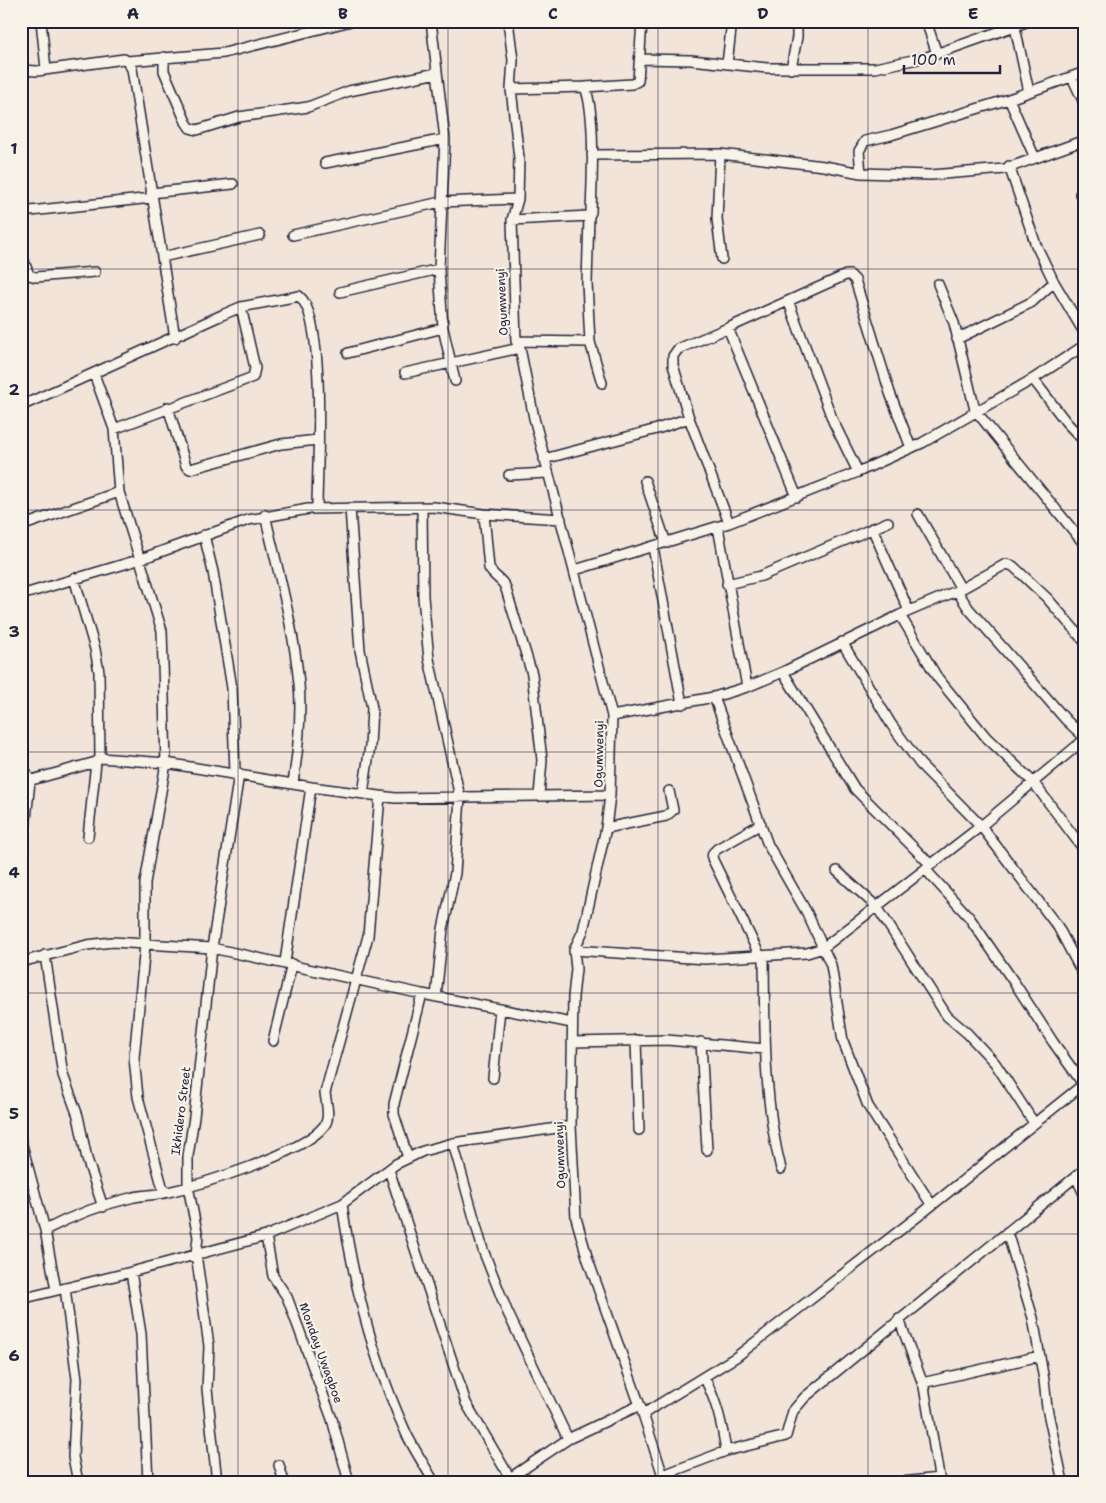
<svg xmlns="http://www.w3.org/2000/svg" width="1106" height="1503" viewBox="0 0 1106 1503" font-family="'Shantell Sans',sans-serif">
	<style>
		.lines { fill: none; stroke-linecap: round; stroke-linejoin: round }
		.minor-casing { stroke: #22223b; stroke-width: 12 }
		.minor { stroke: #f7f3e8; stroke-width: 9 }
		.grid { fill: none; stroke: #22223b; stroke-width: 1; stroke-opacity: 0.55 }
		.labels { text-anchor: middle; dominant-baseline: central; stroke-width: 4.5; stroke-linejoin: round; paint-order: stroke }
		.street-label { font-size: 12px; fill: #22223b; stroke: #f7f3e8 }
		.neatline { fill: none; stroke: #22223b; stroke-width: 2 }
		.grid-label { font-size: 16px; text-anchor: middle; font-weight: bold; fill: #22223b }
	</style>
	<rect width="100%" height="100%" fill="#f2e4d9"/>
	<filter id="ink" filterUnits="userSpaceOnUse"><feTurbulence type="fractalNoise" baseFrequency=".02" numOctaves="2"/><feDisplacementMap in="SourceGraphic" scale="10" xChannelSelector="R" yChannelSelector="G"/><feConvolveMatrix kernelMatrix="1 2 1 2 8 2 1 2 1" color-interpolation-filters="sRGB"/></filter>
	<g filter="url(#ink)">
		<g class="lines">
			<g class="minor-casing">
				<path id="minor" d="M41,21l5,48
					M431,21l14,118 -6,130 4,59 12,53
					M508,21l5,39 -2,29 8,69 -1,41 -6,21 4,121 4,7 14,70 78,298 -2,79 -4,33 -23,103 -9,19 2,19 -3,28 -2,129 5,92 12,42 55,154 22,68
					M926,21l11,33
					M1015,27l14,65
					M164,57v14l22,51 4,6 7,2 42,-13 69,-10 41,-16 88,-18
					M640,59l51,1 76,8h108l52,-11 102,-36
					M127,61l5,8 43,269
					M727,64l5,-43
					M791,69l6,-32v-16
					M21,70l16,1 87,-12 3,2 97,-8 127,-32
					M1072,77l13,28
					M585,87l47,-3 6,-3 4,-60
					M511,89l74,-2c11,28 7,93 6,125l-2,4 -77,4
					M1009,99l26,59
					M720,154l-3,65 5,40
					M592,155l128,-1 104,12 37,7 70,2 74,-6 80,-29
					M325,163l120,-24
					M1009,166l27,79 18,37 31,52
					M861,173l-2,-22 6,-10 26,-6 118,-36 76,-27
					M151,193l82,-9
					M1080,194l5,9
					M21,212l131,-14
					M589,216l-2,67 3,59
					M293,235l148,-33 77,-3
					M21,253l8,22 7,2 59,-5
					M162,257l98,-22
					M938,284l16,39 21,87 110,135
					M340,292l99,-23
					M789,303l44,118 25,51
					M728,328l118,-53h4l5,5 35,113 21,55
					M957,339l75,-37 22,-20
					M516,341l74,1 12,41
					M348,353l95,-25
					M405,373l115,-25
					M94,374l20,55 5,63 43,139 4,132 -21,120v62l-11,113 4,39 26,96
					M1033,379l33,43 19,20
					M21,406l201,-91 19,-8 58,-11c28,22 18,173 18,212
					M168,407l18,59 4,3 91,-25 37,-4
					M114,429l139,-52 2,-9 -14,-61
					M544,459l113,-30 32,-11
					M509,475l39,-2
					M645,481l21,62
					M422,507l1,90 6,62 31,138 -5,76 -12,56 -7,68
					M350,508l10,142 12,58 -2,38 -7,48
					M484,514l5,54c4,8 11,10 16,18l27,88 10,86 -3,36
					M918,514l43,75
					M265,515c13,56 29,113 34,169 3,33 -1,67 -6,99
					M729,523l-40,-105 -16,-53v-9l5,-7 50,-21 69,169
					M21,526l98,-34
					M718,527l29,160
					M872,528l37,83
					M204,535l9,37 19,116 3,85
					M653,547l29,157
					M575,570l154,-47 129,-51 64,-29 111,-64 52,-34
					M74,578l21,71 4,23 1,86
					M727,584l34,-8 127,-54
					M957,591l12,18 97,111 19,18
					M21,595l117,-35 110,-40 60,-11 126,-2 50,7 77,5
					M900,615l37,62 49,60 47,45 52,69
					M842,642l49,82 29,40 61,62 77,101 27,51
					M783,672l72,117 76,76
					M714,697l54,148 39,68 24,52 12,76 25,65 63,98
					M612,716l102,-19 33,-10 36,-15 117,-57 61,-26 45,-25 7,2 34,32 38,44
					M21,763l9,18 -9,86
					M21,783l75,-21 4,-4 66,5 145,24 84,11 215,-3
					M606,828l60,-12 7,-6 -4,-19
					M88,837l8,-75
					M925,869l44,48 47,68 37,57 30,42
					M837,871l40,36 70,109 20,17 28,30 39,60
					M574,950l131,9 102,-6 16,-5 158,-122 104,-87
					M45,955l18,120 15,41 9,43 16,48
					M760,956l-48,-98 1,-5 4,-4 44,-25
					M764,956c1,72 -1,142 17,213
					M21,962l66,-17 25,-3 100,6 210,46 150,29
					M285,962l26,-175
					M636,1040l3,90
					M273,1041l19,-77
					M572,1042l95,-2 98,9
					M701,1042l6,108
					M493,1078l7,-69
					M21,1141l24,89 11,60
					M453,1143l30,107 24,61 61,128
					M408,1158l-14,-44v-10l28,-110
					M389,1170l77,233 44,75
					M1076,1177l9,19
					M342,1204c11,79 32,159 65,231 8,16 18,31 27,47
					M45,1230c27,-14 59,-26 89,-33 10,-2 20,-2 30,-4 36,-8 138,-39 160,-67 7,-8 2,-24 1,-33l43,-157 12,-140
					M1007,1232l26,86 11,62 3,28 16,74
					M266,1236l7,40 14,21 6,16 39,106 17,63
					M131,1272l10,62 7,148
					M65,1288l12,91 -4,78 5,25
					M21,1299l110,-27 135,-36 76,-32 54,-40 27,-13 30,-8 118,-17
					M899,1319l25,68 16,95
					M704,1377c13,25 18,47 22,74
					M922,1383l118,-27
					M643,1414l93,-57 185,-143 164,-131
					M279,1465l5,17
					M663,1475l63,-24 60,-15 7,-25 12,-14 280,-228
					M217,1482l-10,-93 2,-43 -13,-92 2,-17 -10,-51v-30l6,-39 18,-169 27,-174
					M504,1482l64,-43 72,-34
					M902,1482l37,-4"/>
			</g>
			<use href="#minor" class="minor"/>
		</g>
	</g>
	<path class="grid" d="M238,21v1461M448,21v1461M658,21v1461M868,21v1461M21,269h1064M21,510h1064M21,752h1064M21,993h1064M21,1234h1064"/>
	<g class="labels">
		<g class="street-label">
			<text transform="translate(502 302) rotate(-93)">Ogumwenyi</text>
			<text transform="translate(599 754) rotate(-89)">Ogumwenyi</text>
			<text transform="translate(181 1111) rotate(-83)">Ikhidero Street</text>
			<text transform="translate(560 1155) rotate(-92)">Ogumwenyi</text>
			<text transform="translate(321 1353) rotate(70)">Monday Uwagboe</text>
		</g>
	</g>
	<rect width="1106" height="1503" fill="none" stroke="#f7f3e8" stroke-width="55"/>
	<path d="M904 65v8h96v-8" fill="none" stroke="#22223b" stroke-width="2.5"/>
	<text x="911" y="65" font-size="15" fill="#22223b" stroke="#f7f3e8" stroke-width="4" paint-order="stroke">100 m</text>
	<rect x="28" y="28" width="1050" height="1448" class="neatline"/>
	<g class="grid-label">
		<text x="133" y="19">A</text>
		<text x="343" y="19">B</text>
		<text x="553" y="19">C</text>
		<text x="763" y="19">D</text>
		<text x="973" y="19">E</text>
		<text x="14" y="154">1</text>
		<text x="14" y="395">2</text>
		<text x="14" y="637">3</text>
		<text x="14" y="878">4</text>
		<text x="14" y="1119">5</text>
		<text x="14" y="1361">6</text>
	</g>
</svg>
